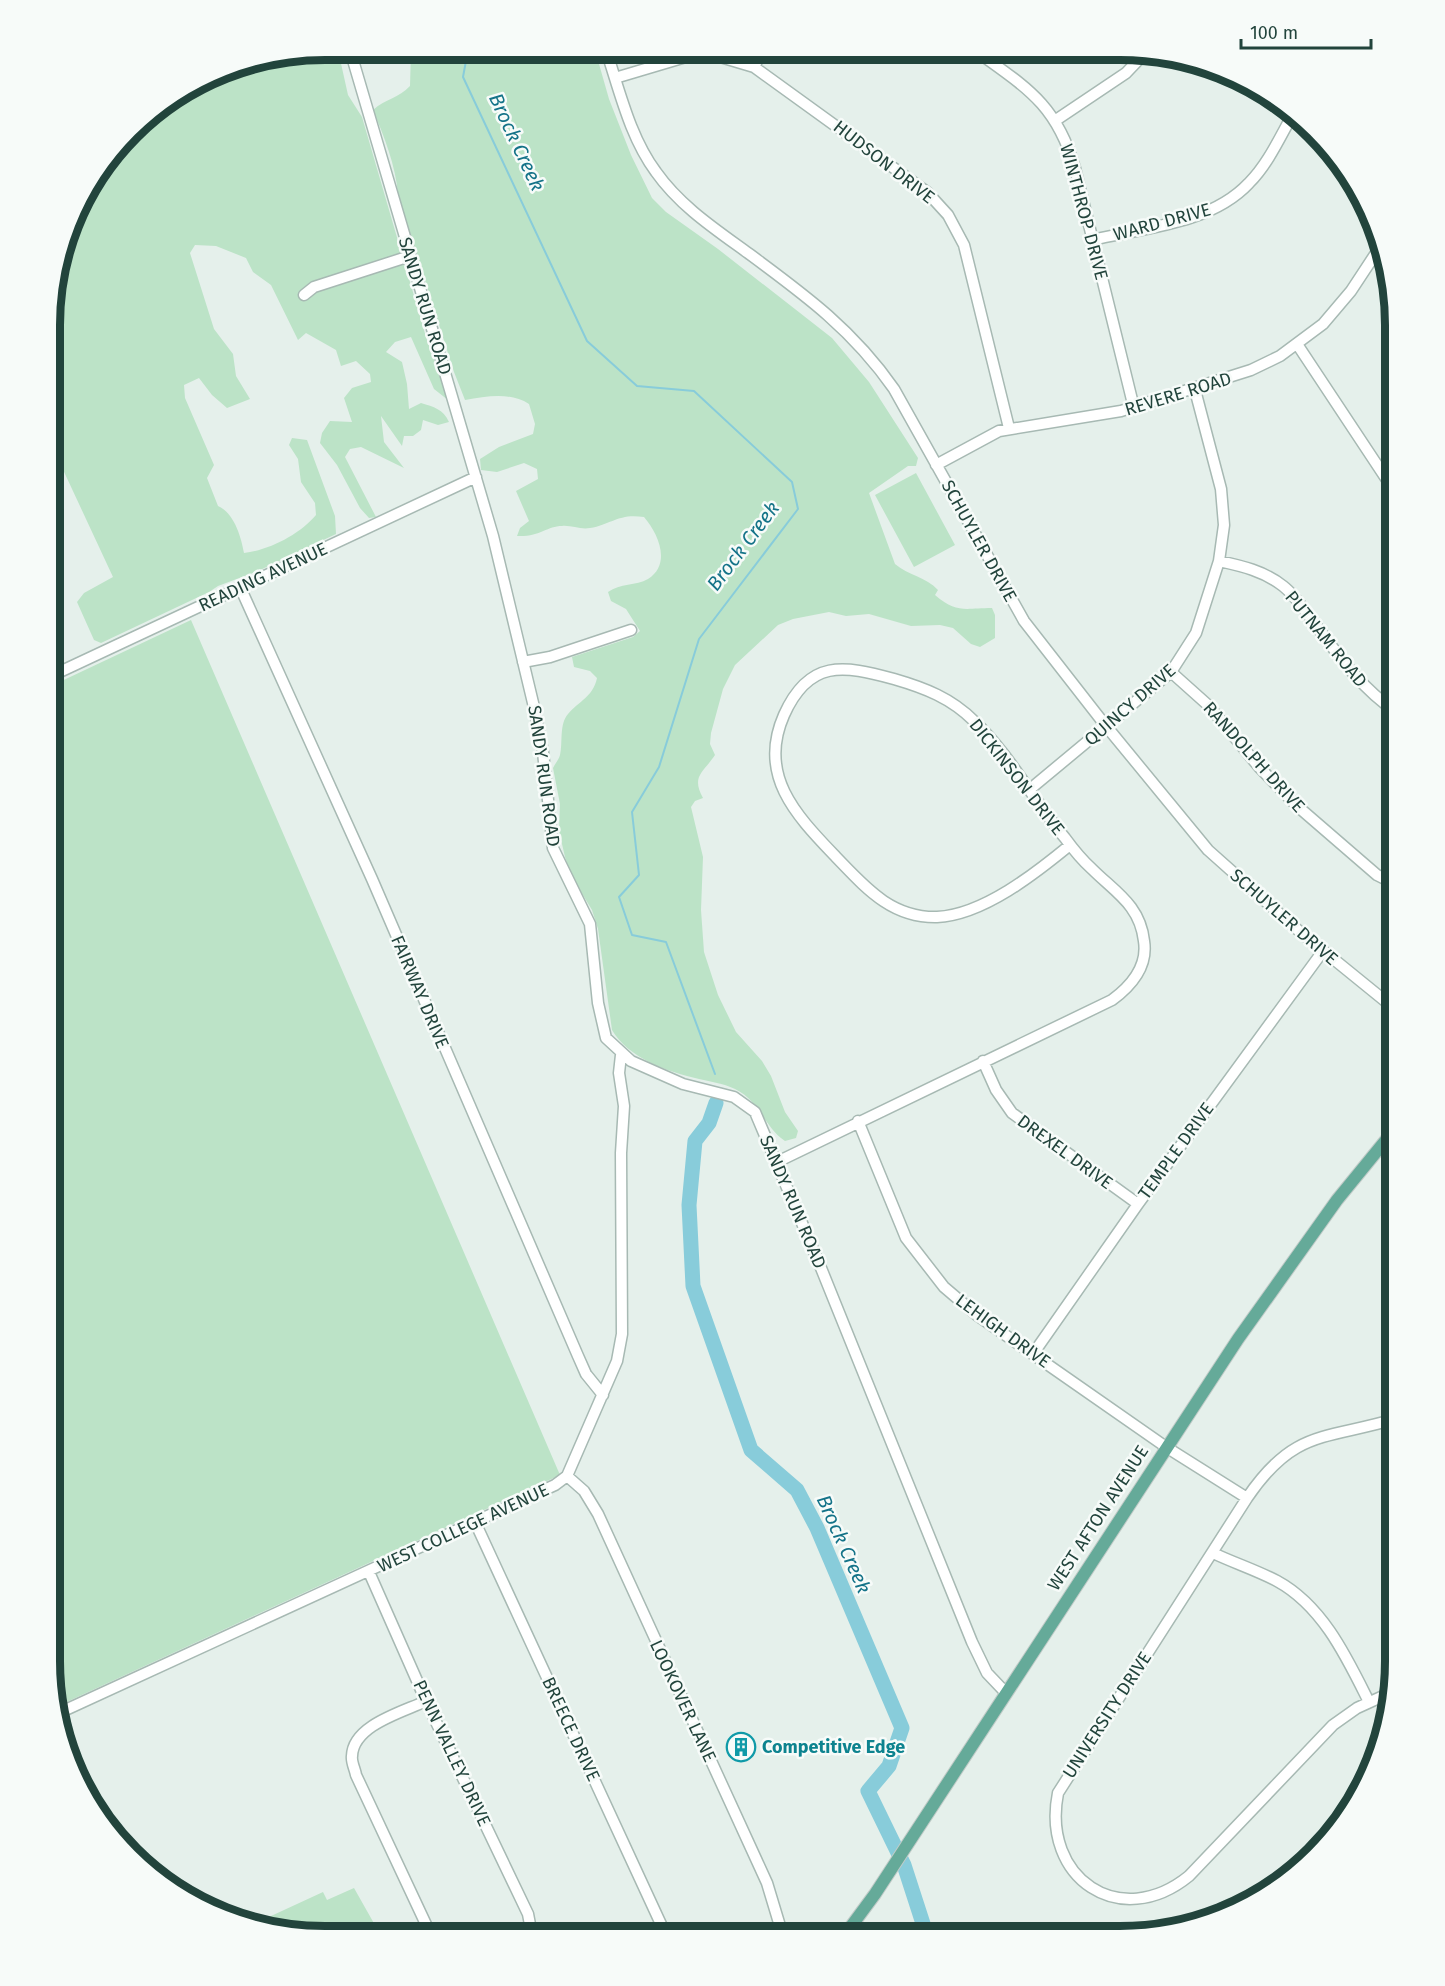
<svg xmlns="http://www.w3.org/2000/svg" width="1445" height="1986" viewBox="0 0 1445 1986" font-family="'Fira Sans',sans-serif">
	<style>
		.green { fill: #bce3c7 }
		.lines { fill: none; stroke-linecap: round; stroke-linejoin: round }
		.stream { stroke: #88ccda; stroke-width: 2 }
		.river { stroke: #88ccda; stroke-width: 15 }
		.minor-casing { stroke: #a7b9b3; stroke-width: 13 }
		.major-casing { stroke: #c1cbc8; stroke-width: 14 }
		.minor { stroke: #fff; stroke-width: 10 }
		.major { stroke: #65aa99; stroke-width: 12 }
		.labels { text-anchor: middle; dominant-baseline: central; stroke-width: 5; stroke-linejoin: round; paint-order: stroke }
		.street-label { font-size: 18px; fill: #22443c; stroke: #f7fbf9 }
		.culture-label { font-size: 18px; font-weight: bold; fill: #0d838f; stroke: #f7fbf9; text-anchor: start }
		.water-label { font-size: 20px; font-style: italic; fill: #147388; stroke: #f7fbf9 }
		.rim { fill: none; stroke: #22443c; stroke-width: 8 }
	</style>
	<rect width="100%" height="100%" fill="#e5f0eb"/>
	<path class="green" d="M325,50h13l10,45 14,22 64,220 22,63 -14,-11 -23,-52 -16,5 -9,10 16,10 5,22 2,25 12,-6c13,4 22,6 28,19l-11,3 -15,-5 -2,10 -8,6h-9l-2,10 -21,-30 3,26 20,26 -43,-21 -11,2 -5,8 31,60 -7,1 -9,-10 -23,-43 -17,-22 2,-10 8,-12 22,1 -8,-24 8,-10 19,-6 -1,-8 -14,-13 -15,5 -5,-16 -30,-17 -8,7 -27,-55 -18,-13 -7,-14 -30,-12 -21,-1 -5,8 24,76 19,25 3,22 14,23 -23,9 -15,-13 -13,-17 -15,7 1,13 29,67 -7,13 11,28c16,7 23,30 26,47 26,-3 56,-19 72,-38l-1,-12 -14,-21 -3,-23 -9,-14 3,-7 15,2 28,76 1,18 -78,37 -40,15 -9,6 -108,51 -7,-3 -17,-38 7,-9 29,-16 -61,-131v-157l34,-101 58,-70 92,-54z
		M411,50h184l14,49 22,56 21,43 14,14 52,37 114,89 37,44 49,76 -2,8h-8l-39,27 26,71c13,11 31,13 43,26l-3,5c22,19 30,13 57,13l3,7v23l-15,9 -9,-3 -18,-16 -13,-3 -29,1 -42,-12 -23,2 -17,-4 -36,7 -15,6 -43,40 -12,24 -12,44 -1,11 5,11c-12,18 -24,21 -12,43l-8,3 -4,6 12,50 -2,53 3,42 14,43 18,37 26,29 9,15 14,36 13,19 -2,7 -11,3c-21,-14 -25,-40 -50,-52 -13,-6 -23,-7 -36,-10 -31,-7 -71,-21 -87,-49l-14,-101 -6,-19 -20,-33 -7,-20 -6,-26 1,-27 -7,-36c2,-4 6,-9 7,-13 3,-12 -1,-31 8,-41 11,-13 25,-17 29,-36l-7,-7 -16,-4 -2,-10 61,-20 7,-6 -14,-22 -15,-8 -3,-9c12,-9 28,-6 40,-13 24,-15 10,-46 -4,-62 -25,-4 -32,7 -54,11 -9,2 -19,-3 -28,-2 -15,0 -22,11 -45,10l3,-8 9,-7 -13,-30 22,-12 -1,-10 -13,-6 -27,9 -16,-2 -1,-11 19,-12 34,-13 2,-10 -6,-20c-19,-12 -41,-8 -64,-4l-11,-28 -56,-177c-2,-29 -14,-59 -25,-85 12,-11 26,-12 37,-24z
		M916,473l39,72 -41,22 -39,-72z
		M191,620l369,855 -500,230 -10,-44 1,-975z
		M354,1888l26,46h-91l-31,-12 65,-30 4,8z"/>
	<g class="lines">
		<path class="stream" d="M468,50l-5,27 124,264 50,45 57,5 98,91 6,27 -99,130 -40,128 -27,45 7,63 -20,22 13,38 34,7 49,132"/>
		<path class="river" d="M716,1103l-7,20 -14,18 -6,64 4,81 58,164 46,40 20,38 85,200 -13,38 -21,25 36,74 23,71"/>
		<g class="minor-casing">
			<path id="minor" d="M350,50l143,486 41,171 9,45 10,96 37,76 8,79 8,35 25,23 52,23 51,13 21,15 66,156 151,374 15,31 19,20
				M606,50c14,42 24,87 50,122 24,34 59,57 92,81 57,42 105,77 146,136l130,232 78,100 106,129 91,81 96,78
				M976,51c51,37 80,53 99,117l59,240
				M754,67l8,-16
				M615,78l74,-22h28l37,11 173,125 21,23 16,30 45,183
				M1056,120l70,-47 20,-21
				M1092,240c51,-12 119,-16 157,-57 19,-19 31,-46 44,-69
				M304,295l10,-8 96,-31
				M1297,344l98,148
				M936,465l63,-34 122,-20 130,-41 29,-14 43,-32 28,-33 27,-41
				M1219,561c23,5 45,10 64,25 13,10 22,25 32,38 24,32 46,64 80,87
				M240,587l132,292 206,477 8,18 17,21
				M523,662l27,-5 81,-27
				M1171,672l38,34 50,61 37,38 81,70 18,9
				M51,676l425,-199
				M1029,790l142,-118 25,-39 23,-72 5,-36 -3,-36 -26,-99
				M983,1061l13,29 16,23 126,91
				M858,1121l48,117 38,49 34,29 188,131 81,51 -189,295c-17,85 62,139 131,83l144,-151 24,-17 35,-16
				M777,1162l335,-162c19,-14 36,-34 32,-59 -4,-36 -29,-49 -52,-72 -10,-9 -19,-20 -27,-31 -31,-37 -55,-83 -91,-117 -23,-23 -49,-33 -80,-42 -51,-14 -85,-20 -110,36 -27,61 13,101 52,142 29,30 55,61 101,60 46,-2 99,-44 133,-72
				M1033,1354l105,-150 185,-253
				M567,1476l17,15 14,23 169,369 16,53
				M1247,1498c47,-69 77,-58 148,-79
				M475,1522l191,413
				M1213,1553c21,10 43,17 64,28 46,25 70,77 92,121
				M369,1572l57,129 102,213 4,21
				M426,1701c-23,11 -73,24 -74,55 -1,6 3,13 4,19l75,160
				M61,1712l494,-227 12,-9 50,-115 5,-27 -1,-181 3,-47 -5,-33 2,-18"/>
		</g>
		<g class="major-casing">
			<path id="major" d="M844,1936l31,-42 363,-555 99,-139 58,-71"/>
		</g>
		<use href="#minor" class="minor"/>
		<use href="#major" class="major"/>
	</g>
	<defs>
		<g id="building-ring" transform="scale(1.5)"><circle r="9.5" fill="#f7fbf9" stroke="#0f9aa8" stroke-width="1.5"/><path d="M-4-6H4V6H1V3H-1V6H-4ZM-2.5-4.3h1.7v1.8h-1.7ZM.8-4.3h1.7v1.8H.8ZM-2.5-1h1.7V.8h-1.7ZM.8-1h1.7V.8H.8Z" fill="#0f9aa8"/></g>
	</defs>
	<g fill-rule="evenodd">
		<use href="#building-ring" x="741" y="1747"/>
	</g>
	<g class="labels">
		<g class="street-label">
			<text transform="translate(884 162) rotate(38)">HUDSON DRIVE</text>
			<text transform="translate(1084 212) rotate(75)">WINTHROP DRIVE</text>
			<text transform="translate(1162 222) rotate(-15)">WARD DRIVE</text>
			<text transform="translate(425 306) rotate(73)">SANDY RUN ROAD</text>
			<text transform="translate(1178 394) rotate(-17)">REVERE ROAD</text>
			<text transform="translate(979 541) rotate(61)">SCHUYLER DRIVE</text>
			<text transform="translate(263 577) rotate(-25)">READING AVENUE</text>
			<text transform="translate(1326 639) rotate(51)">PUTNAM ROAD</text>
			<text transform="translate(1130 705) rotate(-41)">QUINCY DRIVE</text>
			<text transform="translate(1254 757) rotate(48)">RANDOLPH DRIVE</text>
			<text transform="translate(544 776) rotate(82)">SANDY RUN ROAD</text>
			<text transform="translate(1017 777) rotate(52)">DICKINSON DRIVE</text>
			<text transform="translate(1284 917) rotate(41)">SCHUYLER DRIVE</text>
			<text transform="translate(420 992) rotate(67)">FAIRWAY DRIVE</text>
			<text transform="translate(1176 1151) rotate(-54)">TEMPLE DRIVE</text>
			<text transform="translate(1065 1152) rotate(36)">DREXEL DRIVE</text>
			<text transform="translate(793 1202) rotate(67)">SANDY RUN ROAD</text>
			<text transform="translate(1003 1331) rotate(36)">LEHIGH DRIVE</text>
			<text transform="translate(1098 1518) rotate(-57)">WEST AFTON AVENUE</text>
			<text transform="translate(463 1528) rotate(-25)">WEST COLLEGE AVENUE</text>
			<text transform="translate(683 1701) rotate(65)">LOOKOVER LANE</text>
			<text transform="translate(1107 1715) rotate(-57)">UNIVERSITY DRIVE</text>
			<text transform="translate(571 1729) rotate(65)">BREECE DRIVE</text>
			<text transform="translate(452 1753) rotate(65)">PENN VALLEY DRIVE</text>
		</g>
		<g class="culture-label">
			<text x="762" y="1747">Competitive Edge</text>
		</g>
		<g class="water-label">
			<text transform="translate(517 142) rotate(65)">Brock Creek</text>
			<text transform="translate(743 546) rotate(-53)">Brock Creek</text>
			<text transform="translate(844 1544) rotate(66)">Brock Creek</text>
		</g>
	</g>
	<path d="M0 0H1445V1986H0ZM325 60H1120A265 265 0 0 1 1385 325V1661A265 265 0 0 1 1120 1926H325A265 265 0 0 1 60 1661V325A265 265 0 0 1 325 60Z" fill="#f7fbf9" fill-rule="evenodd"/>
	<path class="rim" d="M325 60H1120A265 265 0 0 1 1385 325V1661A265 265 0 0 1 1120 1926H325A265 265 0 0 1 60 1661V325A265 265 0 0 1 325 60Z"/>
	<path d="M1241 39v9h130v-9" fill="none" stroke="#22443c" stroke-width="3"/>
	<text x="1250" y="39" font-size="18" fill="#22443c" stroke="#f7fbf9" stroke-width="4.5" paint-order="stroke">100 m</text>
</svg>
